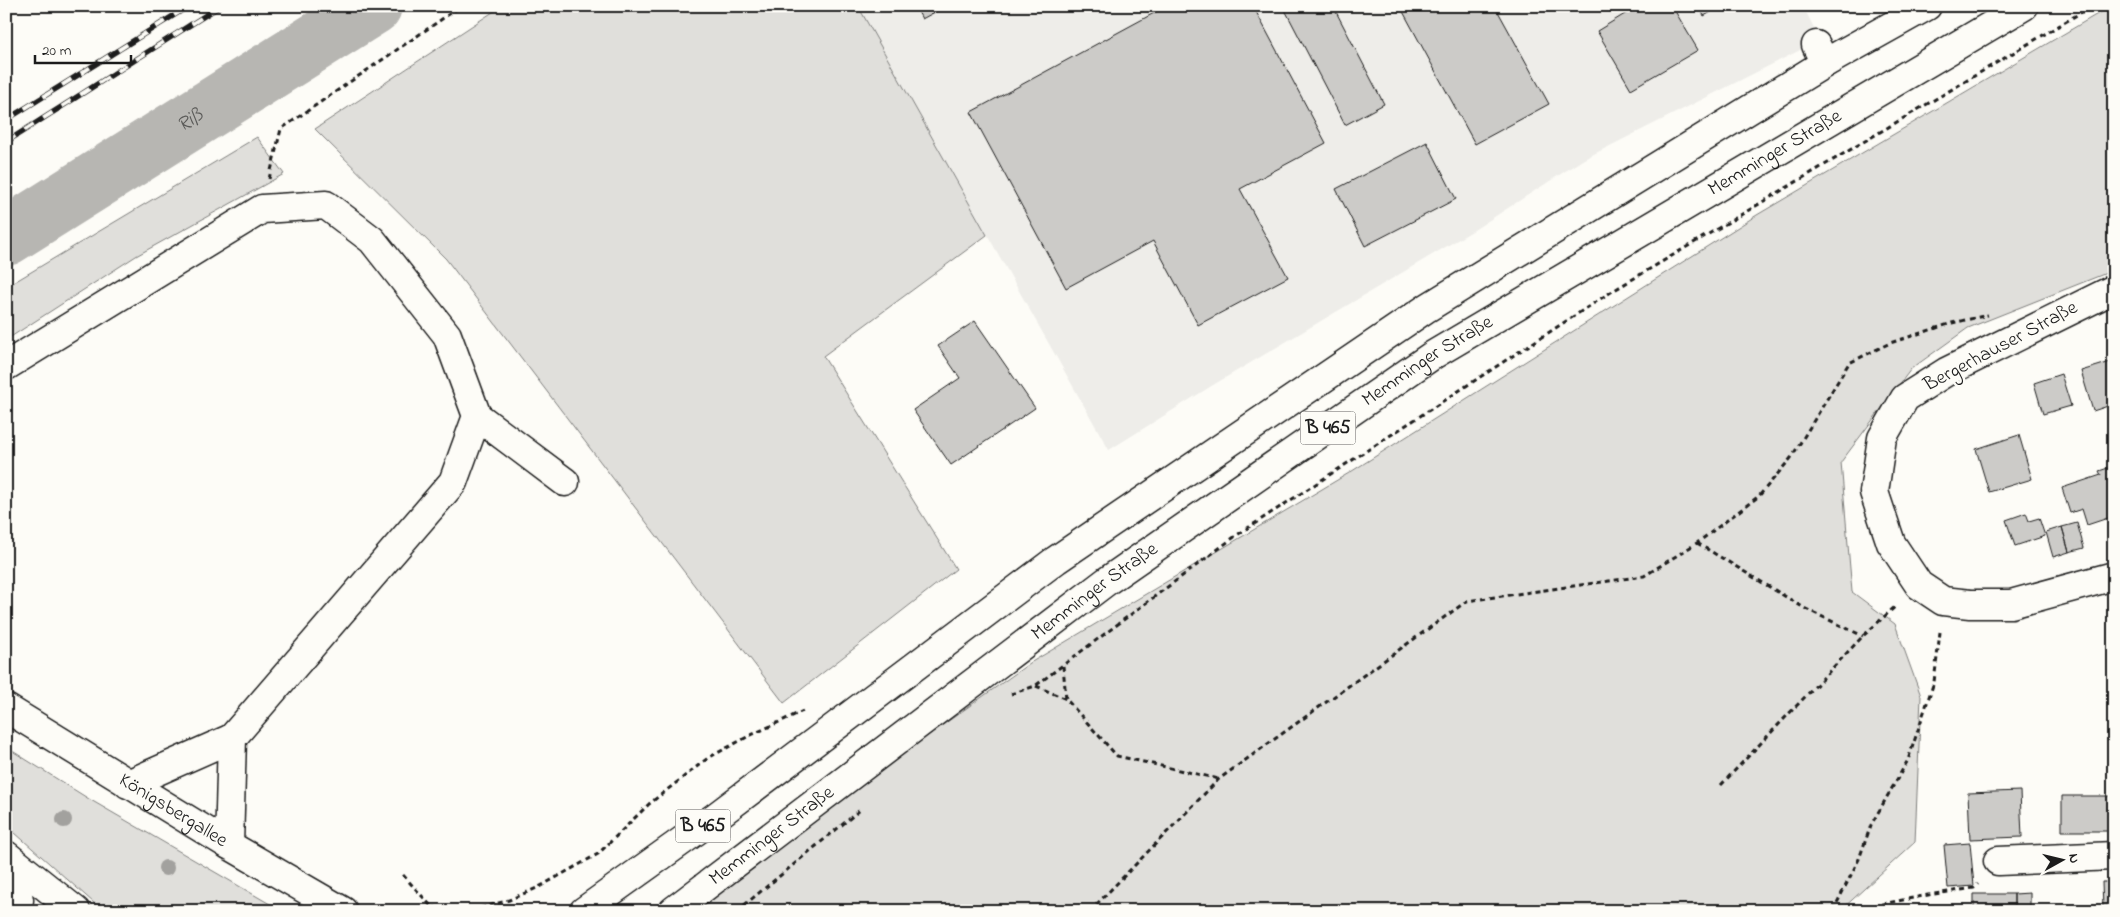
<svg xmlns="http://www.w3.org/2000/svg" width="2120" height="917" viewBox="0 0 2120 917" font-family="'Indie Flower',sans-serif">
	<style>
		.built { fill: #eeede9 }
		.green { fill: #e0dfdb; stroke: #7e7e7c }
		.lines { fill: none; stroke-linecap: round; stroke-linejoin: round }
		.river { stroke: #b7b6b2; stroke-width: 58 }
		.building { fill: #cccbc8; stroke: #1c1c1c }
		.minor-casing { stroke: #1c1c1c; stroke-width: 31 }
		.major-casing { stroke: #1c1c1c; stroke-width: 31 }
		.path { stroke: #1c1c1c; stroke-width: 3; stroke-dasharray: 5 4; stroke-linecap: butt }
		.minor { stroke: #fdfcf7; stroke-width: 28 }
		.major { stroke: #fdfcf7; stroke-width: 28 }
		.rail-casing { stroke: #1c1c1c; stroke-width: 5.5 }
		.rail { stroke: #fdfcf7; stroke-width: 4; stroke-dasharray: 11; stroke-linecap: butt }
		.tree { fill: #a2a19e }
		.labels { text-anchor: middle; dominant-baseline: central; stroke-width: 5; stroke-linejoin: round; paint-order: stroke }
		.shield { fill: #fdfcf7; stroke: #605f5e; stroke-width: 1 }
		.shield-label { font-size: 19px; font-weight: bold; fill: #1c1c1c }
		.street-label { font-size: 20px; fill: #1c1c1c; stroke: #fdfcf7 }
		.water-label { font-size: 21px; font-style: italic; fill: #5a5a58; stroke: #fdfcf7 }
	</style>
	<rect width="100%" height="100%" fill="#fdfcf7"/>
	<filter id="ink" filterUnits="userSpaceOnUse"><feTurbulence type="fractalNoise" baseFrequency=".02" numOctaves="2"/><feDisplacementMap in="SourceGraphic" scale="10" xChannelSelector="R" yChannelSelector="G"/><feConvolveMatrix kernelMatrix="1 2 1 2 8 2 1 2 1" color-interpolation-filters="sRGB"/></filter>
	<g filter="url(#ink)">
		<path class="built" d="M858,6h945l17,34 -236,119 -110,71 -261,155 -104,65z"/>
		<path class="green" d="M502,6h356l129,229 -164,121 133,213 -172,134 -338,-444 -131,-130z
			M2111,6h3v264l-146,58 -57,41 -70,93 11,130 43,32 26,72 -6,146 -75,69h-1146l177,-135 159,-113 319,-190 408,-258z
			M257,137l27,37 -148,82 -130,84v-53z
			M6,747l83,52 193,112h-179l-97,-86z"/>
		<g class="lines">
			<path class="river" id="s1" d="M6,237l367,-231"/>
		</g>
		<path class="building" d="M915,6h31l-24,13z
			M1167,6h86l73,137 -86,46 48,88 -90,48 -45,-84 -87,47 -95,-176z
			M1283,6h50l51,98 -39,21z
			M1400,6h95l54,98 -74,40z
			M1638,6h34l26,44 -67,39 -34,-58z
			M1699,6h23l-18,10z
			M1427,142l29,57 -91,47 -29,-57z
			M975,321l60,87 -84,57 -38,-55 47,-32 -22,-32z
			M2114,361v43l-21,7 -12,-40z
			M2061,374l10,32 -28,8 -9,-31z
			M2019,435l13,44 -43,13 -13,-43z
			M2111,467l3,5v44l-27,9 -5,-16 -12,4 -8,-25 39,-13 -2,-4z
			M2026,513l3,8 10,-3 6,18 -30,10 -9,-26z
			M2077,523l7,25 -15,4 -7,-25z
			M2062,527l7,25 -16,5 -7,-25z
			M2020,791l2,46 -52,2 -2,-46z
			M2062,796h51v35h-51z
			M1970,843l4,43 -26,2 -4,-43z
			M2102,882h12v26h-11z
			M2030,893v18h-16v-17z
			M1974,894h40v17h-40z"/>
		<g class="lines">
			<g class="minor-casing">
				<path id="minor" d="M1816,45l9,18
					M6,366l256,-157 64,-4 46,35 75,95 30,81 -24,66 -221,256 -104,46
					M477,416l88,66
					M229,845l3,-107
					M11,860l8,40 -2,11
					M1998,861l116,-5"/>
			</g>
			<g class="major-casing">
				<g id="major">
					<path d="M2114,289l-168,83 -41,26 -23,40 -8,54 17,51 28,42 24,16 27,3h41l103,-28"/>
					<path id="s2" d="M6,708l223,137 114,66"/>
					<path d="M6,855l70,56"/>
					<path d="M584,911l130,-93 342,-258 371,-252 398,-245 102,-57"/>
					<path id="s3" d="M673,911l434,-330 326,-226 591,-349"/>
				</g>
			</g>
			<path class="path" d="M269,179l12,-50 180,-123
				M1697,543l109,66 57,27
				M1063,666l3,33
				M1036,686l30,13 51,57 102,23
				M1011,694l24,-8 202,-151 374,-243 481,-286
				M1721,785l142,-149 34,-31
				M403,875l28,31 10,5
				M472,911l37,-11 30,-13 59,-33 51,-50 59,-46 41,-22 54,-25
				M737,911l123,-101
				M1090,911l129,-132 248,-178 177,-25 53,-33 62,-47 32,-38 58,-95 41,-20 62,-20 36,-8
				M1833,911l26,-52 12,-34 37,-65 26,-78 6,-50
				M1846,911l82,-16 46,-7 4,-4"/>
			<use href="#minor" class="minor"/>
			<use href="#major" class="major"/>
			<g class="rail-casing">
				<path id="rail" d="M6,120l183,-114
					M6,142l214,-136"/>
			</g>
			<use href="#rail" class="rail"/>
		</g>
		<g class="tree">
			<circle cx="64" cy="820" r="8"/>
			<circle cx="166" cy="868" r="8"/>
		</g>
	</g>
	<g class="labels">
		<g class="shield">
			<rect x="1300.5" y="411.5" width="55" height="33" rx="4"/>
			<rect x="675.5" y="809.5" width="55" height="33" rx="4"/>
		</g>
		<g class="shield-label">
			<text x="1328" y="428">B 465</text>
			<text x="703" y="826">B 465</text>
		</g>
		<g class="street-label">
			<text stroke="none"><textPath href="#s3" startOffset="1339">Memminger Straße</textPath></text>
			<text transform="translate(2001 347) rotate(-28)">Bergerhauser Straße</text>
			<text stroke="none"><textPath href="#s3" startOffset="934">Memminger Straße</textPath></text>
			<text stroke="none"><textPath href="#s3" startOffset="529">Memminger Straße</textPath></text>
			<text stroke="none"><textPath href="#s2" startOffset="196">Königsbergallee</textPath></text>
			<text stroke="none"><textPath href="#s3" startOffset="124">Memminger Straße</textPath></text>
		</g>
		<g class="water-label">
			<text stroke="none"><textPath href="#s1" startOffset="218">Riß</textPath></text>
		</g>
	</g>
	<rect width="2120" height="917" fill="none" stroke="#fdfcf7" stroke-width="25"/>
	<rect x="12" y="12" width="2095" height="892" fill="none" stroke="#1c1c1c" stroke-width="2" filter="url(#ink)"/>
	<g transform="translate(2062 860) rotate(82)" stroke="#fdfcf7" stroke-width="4" paint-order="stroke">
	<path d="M0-4L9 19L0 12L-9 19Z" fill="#1c1c1c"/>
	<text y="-8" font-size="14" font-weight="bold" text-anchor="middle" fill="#1c1c1c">N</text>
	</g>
	<path d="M35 55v8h96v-8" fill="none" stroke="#1c1c1c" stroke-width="2.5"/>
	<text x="42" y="55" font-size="15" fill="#1c1c1c" stroke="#fdfcf7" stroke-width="4" paint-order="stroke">20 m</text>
</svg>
